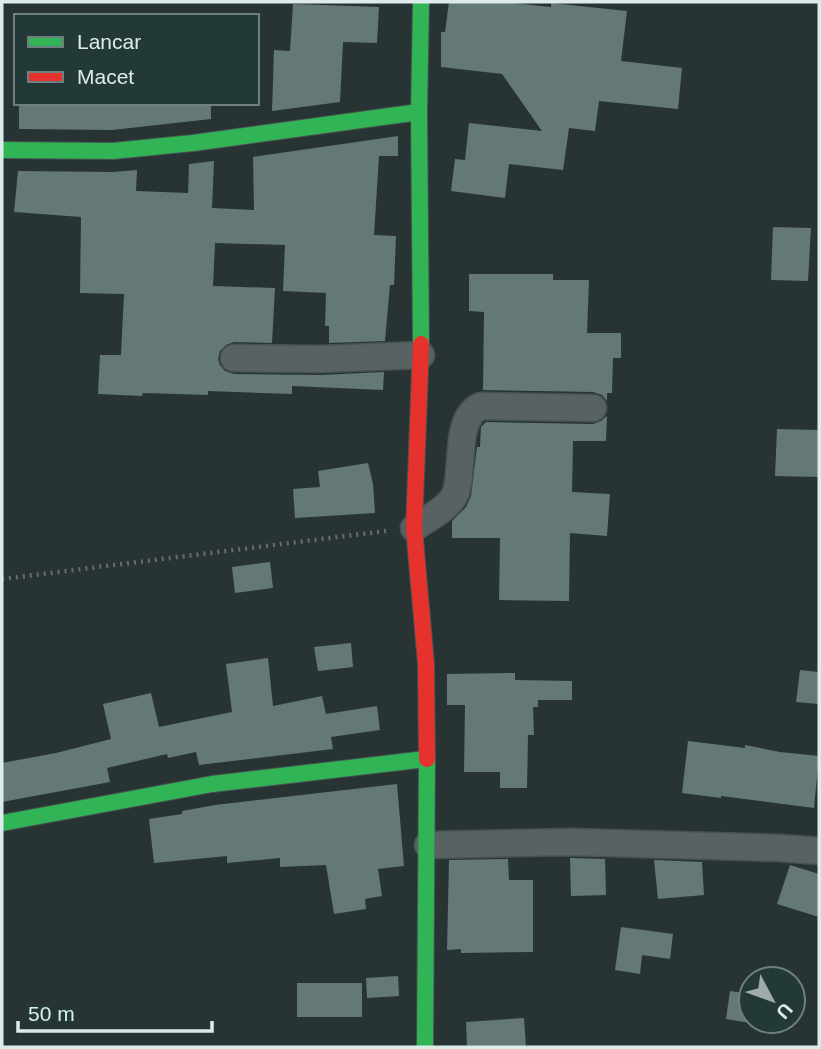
<svg xmlns="http://www.w3.org/2000/svg" width="821" height="1049" viewBox="0 0 821 1049" font-family="Helvetica,sans-serif">
	<style>
		.building { fill: #637877 }
		.lines { fill: none; stroke-linecap: round; stroke-linejoin: round }
		.street-casing { stroke: #465150; stroke-width: 29 }
		.fast-casing { stroke: #465150; stroke-width: 18 }
		.jam-casing { stroke: #465150; stroke-width: 18 }
		.path { stroke: #656d6d; stroke-width: 4.5; stroke-dasharray: 2 5; stroke-linecap: butt }
		.street { stroke: #596262; stroke-width: 26 }
		.fast { stroke: #30b455; stroke-width: 16 }
		.jam { stroke: #e5322d; stroke-width: 16 }
	</style>
	<rect width="100%" height="100%" fill="#283434"/>
	<path class="building" d="M449,2h54l48,5v-4l76,8 -6,50 61,7 -4,41 -79,-8 -4,30 -26,-3 -6,42 -54,-6 -4,34 -54,-7 4,-32 10,1 4,-37 73,8 -40,-57 -61,-7v-35h4z
		M293,4l86,3 -2,36 -34,-1 -3,60 -68,9 2,-61 16,1z
		M19,103h192v16l-99,11 -93,-1z
		M398,136v20h-19l-5,79 22,1 -2,49h-4l-5,56 -56,2v-17h-4l1,-33 -43,-2 2,-46 -70,-2 -2,43 62,2 -3,55 -38,-1 -8,3 -6,6 -2,8 2,6 5,6 9,3 87,1 63,-3 -1,18 -91,-4v8l-84,-3v4l-65,-2 -1,3 -44,-2 2,-39h21l3,-61 -44,-1 1,-76 -67,-5 4,-41 95,1 24,-2 -1,21 52,2 1,-29 25,-3 -2,47 42,2 -1,-53z
		M773,227l38,1 -3,53 -37,-1z
		M469,274h84v6h36l-2,53h34v25h-8l-1,35h-5v8l-5,-6 -9,-3 -110,-2 1,-78 -15,-1z
		M607,416l-1,25h-33l-1,51 38,2 -3,42 -37,-3 -1,68 -70,-1 1,-62h-48v-17l14,-14 5,-11 6,-49h3l1,-20 5,-5 107,2 8,-3z
		M777,429l42,1v47l-44,-1z
		M368,463l5,21 2,29 -80,5 -2,-29 27,-2 -2,-16z
		M270,562l3,26 -38,5 -3,-26z
		M351,643l2,24 -35,4 -4,-24z
		M268,658l5,48 49,-10 4,18 51,-8 3,24 -49,7 2,12 -134,16 -3,-13 -28,6 -1,-4 -60,14 3,14 -108,20v-39l54,-10 55,-14 -8,-35 48,-11 8,34 73,-15 -6,-48z
		M800,670l19,2v32l-23,-2z
		M515,673v7l57,1v19h-34v7h-5l1,28h-6l-1,53h-27v-16h-36l1,-67h-18v-31z
		M688,741l57,7v-3l35,7 39,4 -5,52 -93,-12v2l-39,-5z
		M397,784l7,82 -26,3 4,27 -17,3 1,10 -32,5 -8,-49 -46,2v-9l-53,5v-7l-73,7 -5,-44 33,-5v-3l33,-6z
		M570,858l35,1 1,36 -35,1z
		M508,859l1,21h24v72l-72,1v-4l-14,1 2,-90z
		M654,860l48,2 2,33 -46,4z
		M790,865l29,9v43l-42,-13z
		M621,927l52,7 -3,25 -28,-4 -2,19 -25,-4z
		M398,976l1,20 -32,2 -1,-20z
		M297,983h65v34h-65z
		M730,991l21,3v29l-25,-4z
		M524,1018l2,29h-59l-1,-25z"/>
	<g class="lines">
		<g class="street-casing">
			<path id="street" d="M234,358l87,1 100,-4
				M414,528c14,-10 36,-20 42,-36 8,-24 -2,-75 25,-86l112,2
				M428,845l143,-3 209,6 39,3"/>
		</g>
		<g class="fast-casing">
			<path id="fast" d="M2,150l111,1 80,-8 226,-31
				M421,344l-2,-232 2,-110
				M2,823l210,-39 214,-25
				M425,1047l2,-288"/>
		</g>
		<g class="jam-casing">
			<path id="jam" d="M421,344l-7,184 12,136 1,95"/>
		</g>
		<path class="path" d="M2,579l384,-48"/>
		<use href="#street" class="street"/>
		<use href="#fast" class="fast"/>
		<use href="#jam" class="jam"/>
	</g>
	<rect width="821" height="1049" fill="none" stroke="#ddebea" stroke-width="7"/>
	<rect x="14" y="14" width="245" height="91" fill="#233938" stroke="#6d807f" stroke-width="2"/>
	<rect x="28" y="37" width="35" height="10" fill="#30b455" stroke="#6d807f" stroke-width="2"/>
	<text x="77" y="49" font-size="21" fill="#ddebea">Lancar</text>
	<rect x="28" y="72" width="35" height="10" fill="#e5322d" stroke="#6d807f" stroke-width="2"/>
	<text x="77" y="84" font-size="21" fill="#ddebea">Macet</text>
	<g transform="translate(772 1000) rotate(131)"><circle r="33" fill="#233938" stroke="#6d807f" stroke-width="2"/>
	<path d="M0-5L12 26L0 18L-12 26Z" fill="#9eabaa"/>
	<text y="-10" font-size="19" font-weight="bold" text-anchor="middle" fill="#ddebea">U</text>
	</g>
	<path d="M18 1021v10h194v-10" fill="none" stroke="#ddebea" stroke-width="3.5"/>
	<text x="28" y="1021" font-size="21" fill="#ddebea" stroke="#233938" stroke-width="5" paint-order="stroke">50 m</text>
</svg>
